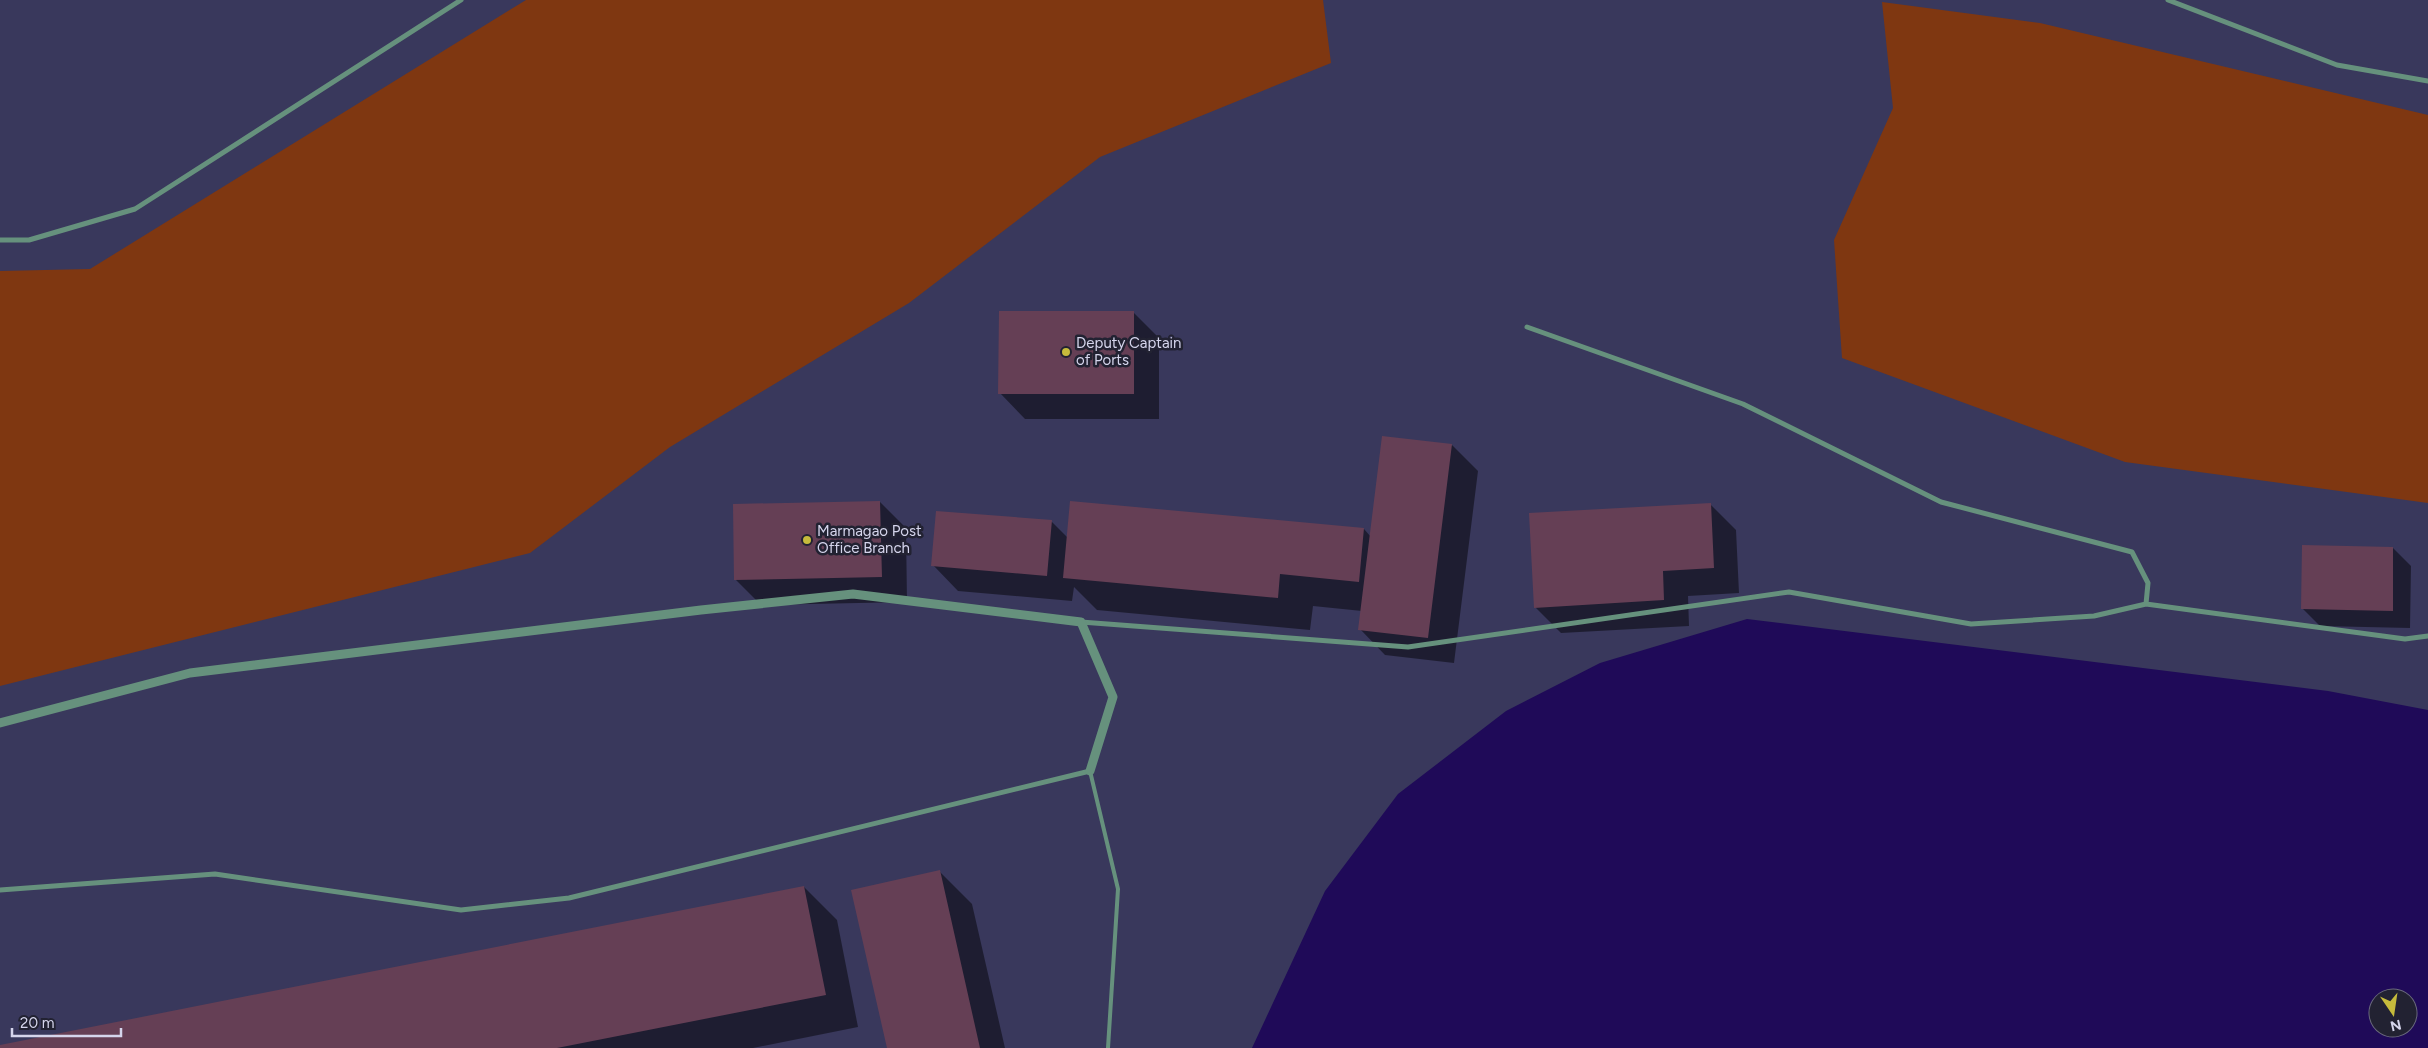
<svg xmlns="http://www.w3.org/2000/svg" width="2428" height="1048" viewBox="0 0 2428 1048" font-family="Figtree,sans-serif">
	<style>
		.green { fill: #7f3711 }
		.water { fill: #1f0a58; fill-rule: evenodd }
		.shadow { fill: #0007 }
		.building { fill: #653f55 }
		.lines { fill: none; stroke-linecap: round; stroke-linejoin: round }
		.service { stroke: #66917d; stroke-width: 4 }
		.minor { stroke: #66917d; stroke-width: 5 }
		.tertiary { stroke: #66917d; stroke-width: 9 }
		.poi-dot { fill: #c6bb3c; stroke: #222232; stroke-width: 2 }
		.labels { text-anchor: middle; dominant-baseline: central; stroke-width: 5; stroke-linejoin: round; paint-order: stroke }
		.poi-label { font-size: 15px; fill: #d5d5ec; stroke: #222232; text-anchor: start }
	</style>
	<rect width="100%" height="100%" fill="#39385c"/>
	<path class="green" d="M526,0h797l8,63 -231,94 -191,146 -239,144 -140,106 -530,133v-415l90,-2z
		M1882,2l158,21 388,92v388l-303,-41 -283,-104 -8,-118 59,-132z"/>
	<path class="water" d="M1747,619l581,72 100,19v338h-1176l73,-157 73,-97 108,-83 94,-48zM2378,998h30v30h-30z"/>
	<path class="shadow" d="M1133,312l26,26v81h-134l-25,-26z
		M1452,445l26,26 -24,192 -69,-8 -25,-26 2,-18 -49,-5 -3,24 -213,-20 -23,-23 -2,14 -114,-10 -25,-26 119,-43 16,16 296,-9 7,8z
		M880,502l26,26 1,74 -146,3 -26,-26z
		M1710,504l26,26 3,63 -51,3 1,30 -128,7 -26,-26z
		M2393,548l18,18 -1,62 -90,-2 -17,-17z
		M939,871l33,33 33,144h-117z
		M804,887l33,33 21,107 -105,21h-753v-2z"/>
	<path class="building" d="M999,311h135v83h-136z
		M1382,436l70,8 -24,194 -70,-8z
		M880,501l2,76 -148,3 -1,-76z
		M1070,501l294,27 -5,54 -79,-8 -2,24 -215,-20z
		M1711,503l3,65 -51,3 1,29 -130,8 -5,-95z
		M936,511l116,9 -5,56 -116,-10z
		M2302,545l91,2v64l-92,-2z
		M940,870l40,178h-93l-36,-158z
		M804,886l22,109 -269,53h-557v-3z"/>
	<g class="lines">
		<path class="service" d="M1090,771l28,118 -10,159"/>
		<path class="minor" d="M2168,0l169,65 91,16
			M0,240h29l106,-31 326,-209
			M2146,604l259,35 23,-3
			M1081,622l327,25 381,-55 182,32 123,-8 52,-12 2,-21 -16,-31 -191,-50 -198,-98 -216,-77
			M0,890l215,-16 246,36 108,-12 521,-127"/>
		<path class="tertiary" d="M0,723l190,-50 511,-63 152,-16 228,28 32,75 -23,74"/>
	</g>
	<g class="poi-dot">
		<circle cx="1066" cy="352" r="5"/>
		<circle cx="807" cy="540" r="5"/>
	</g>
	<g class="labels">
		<g class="poi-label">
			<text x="1076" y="343">Deputy Captain<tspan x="1076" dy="17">of Ports</tspan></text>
			<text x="817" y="531">Marmagao Post<tspan x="817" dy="17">Office Branch</tspan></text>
		</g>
	</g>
	<g transform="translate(2393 1013) rotate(167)"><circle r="24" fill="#222232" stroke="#6a6a7c"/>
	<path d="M0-4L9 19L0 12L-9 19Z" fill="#c6bb3c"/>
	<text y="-8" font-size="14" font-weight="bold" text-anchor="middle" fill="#d5d5ec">N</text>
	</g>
	<path d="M12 1028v8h109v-8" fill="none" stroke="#d5d5ec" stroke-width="2.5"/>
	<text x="20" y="1028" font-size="15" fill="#d5d5ec" stroke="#222232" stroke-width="4" paint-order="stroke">20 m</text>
</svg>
